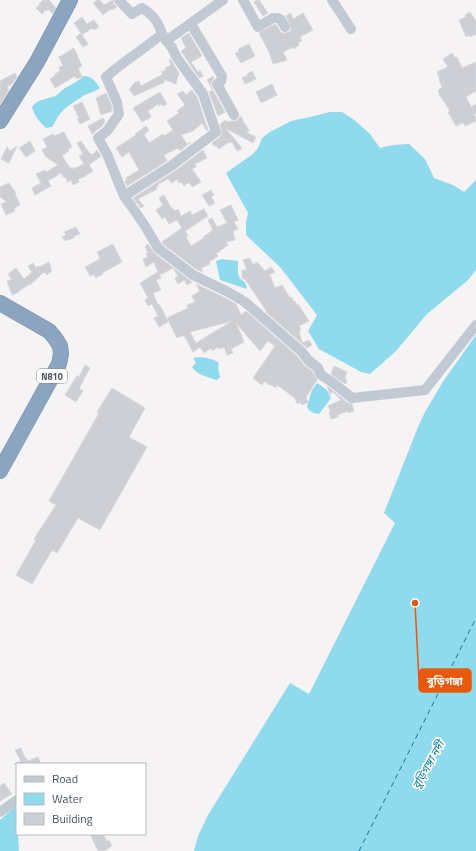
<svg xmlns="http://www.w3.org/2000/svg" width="476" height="851" viewBox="0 0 476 851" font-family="'Titillium Web','Noto Sans Bengali',sans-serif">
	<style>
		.water { fill: #90daee }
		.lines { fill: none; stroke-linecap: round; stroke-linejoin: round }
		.ferry { stroke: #0c7c9b; stroke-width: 1; stroke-dasharray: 5 4; stroke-linecap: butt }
		.building { fill: #cdcfd5; stroke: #d7d9de; fill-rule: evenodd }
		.highway-casing { stroke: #7690ad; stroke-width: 16 }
		.minor { stroke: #c1cad2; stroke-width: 10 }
		.highway { stroke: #8ba5c1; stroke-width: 15 }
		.labels { text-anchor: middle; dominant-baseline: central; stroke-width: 3.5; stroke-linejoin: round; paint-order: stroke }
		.shield { fill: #fff; stroke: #808990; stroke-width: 1 }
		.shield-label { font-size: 9px; font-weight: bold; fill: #4a5661 }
		.water-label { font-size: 11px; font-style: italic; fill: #0c7c9b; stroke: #fff }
		.leader { fill: none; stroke: #e8590c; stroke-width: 1.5 }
		.callout-dot { fill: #e8590c; stroke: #fff; stroke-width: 1.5 }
		.callout { fill: #e8590c; stroke: #e8590c; stroke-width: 1.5 }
		.callout-label { font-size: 11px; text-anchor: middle; font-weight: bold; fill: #fff }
	</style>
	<rect width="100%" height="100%" fill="#f5f3f3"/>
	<path class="water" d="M84,76c8,0 12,6 16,12 -5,4 -12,5 -17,8 -7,5 -18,11 -23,18 -3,3 -5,9 -8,13l-6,1c-6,-6 -12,-12 -14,-21 6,-8 15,-8 23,-11 4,-2 7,-6 10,-8 7,-4 13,-7 19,-12z
		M330,112h12l11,7 17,15 10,14 13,-3 16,-1 16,15 9,19 19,7 11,7 12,-12v90l-9,11 -40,33 -31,37 -26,23 -9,-2 -42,-23 -11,-18 9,-16 -37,-48 -34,-32v-13l2,-9 -22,-40 27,-19 5,-6 4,-10 8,-6 21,-11 19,-4z
		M222,259l16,2c0,9 -2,17 7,21l2,7 -27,-9 -4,-19z
		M476,335v516h-282l4,-15 10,-21 82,-132 19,11 86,-171 -11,-10 34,-86 7,-15 19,-32z
		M200,357c7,1 14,2 19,6l-1,5 2,9 -3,3c-8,-2 -21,-6 -25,-13l4,-4 -3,-5z
		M317,383c7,4 11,7 14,15l-12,16c-6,-1 -10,-2 -12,-8l5,-16z
		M17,805v29h2l-1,1 1,16h-19v-31z"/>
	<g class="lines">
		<path class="ferry" d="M359,851l117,-233"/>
	</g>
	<path class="building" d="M43,0h6l7,8 -3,6 -5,-5 -2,2 -1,-1 -3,4 -6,-6 4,-3 -1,-1z
		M97,0h3l4,5 9,-5 1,4 3,3 -5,3 -1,-1 -8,6 -10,-12z
		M258,0h1l9,13 -5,3 -9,-14z
		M470,12l6,9v13l-6,3 -1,-2 -3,2 -7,-17 7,-3 -1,-2z
		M291,13l2,6 10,-6 10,17 -13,7 2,4 -4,2 1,2 -5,4 -1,-2 -10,5 4,8 -14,4 -4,-12 -10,-19 16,-9 1,1 4,6 2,2h3l4,-1 2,-2v-3l-5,-11z
		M82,17l5,7 7,-4 5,7 -5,3 -2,-2 -10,7 -8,-12z
		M81,33l7,11 -5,3 -7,-10z
		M189,33l13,23 -11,6 7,10 2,-2 3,6 -4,2 -18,-27 5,-3 -5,-10z
		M249,44l6,12 -14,7 -6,-10 4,-1 -1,-2 2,-2z
		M74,48l8,18 -4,2 4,9 -6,2 -1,-3 -20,12 -5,-9 5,-3v-2l5,-3 -1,-4 4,-1 -4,-9z
		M452,53l3,5 2,-1 5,11 14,-6v29l-10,6 5,10 5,-3v9l-2,2 2,3v3l-11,5 -1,-3 -1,1 -1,-1 -6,3 -8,-14 2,-1 -9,-14h-1l-2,-7 4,-2 -3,-9h1l-3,-7 11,-5 -5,-8z
		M170,59l9,14 -3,11 -13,-5 2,3 -31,14 -2,-3 -3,-3 5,-7 5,-2 2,5 22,-12 -2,-2 5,-2 -1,-2 6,-3 -2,-5z
		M252,71l4,8 -11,5 -3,-6 6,-3 -1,-1z
		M15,73l2,4 -5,7 -5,3 2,3 -9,14v-23z
		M213,76l1,2 -3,4v5l14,25 -7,4 -2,-5 -7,-19 4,-2 -6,-10z
		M272,84l5,11 -16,8 -5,-11z
		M192,90l5,7 11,33 -1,1 -5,-8 -9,8 -12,4 6,9 4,-2 -11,9 -2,-3 -14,7 3,6 -40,25 -2,-5 2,-1 -1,-2 13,-8 -10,-18 -7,5 -6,-9 20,-13 -1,-1 11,-8 3,5 -5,3 5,9 14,-9 1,2 9,-6 -6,-9 12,-8 -2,-2 8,-6 -8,-11 6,-3 3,4z
		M160,92l7,12 -5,2 -1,-2 -2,2 -1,-2 -10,7 3,6 -9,5 -9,-14z
		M106,93l5,11 1,7 -11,4 -5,-17z
		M82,102l8,17 -10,5 -3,-5 2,-1 -6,-12z
		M241,116l4,9h1l3,6 -3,1 10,5 -3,6 -28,-15 17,20 -5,3 -5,-9 -2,1 -1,-1 -10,7 -3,-3h-2l-2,-3 8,-6 2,-4 -2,-9 6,-4 1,2 4,-1h6z
		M103,118l2,4 -2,2 -1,2 -10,8 -4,-8z
		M64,132l8,15 -4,2 1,2 -7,5 8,12 2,-1 1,2 11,-5 -5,-8 4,-2 -6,-11 4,-2 9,13 1,-1 1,2 5,-5 4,6 -12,9 4,6 -7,4v1l-8,3 1,3 -6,3 -2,-5 -4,2 -1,-5 -2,1 -3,-5 -13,8 3,5 -16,9 -3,-7 9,-5 -5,-9 9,-4 1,2 12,-7 -13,-9v-1l-3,-5 5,-3 -4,-8 10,-5 1,2z
		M30,141l5,10 -9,6 -7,-9z
		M17,146l-8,17 -8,-4 6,-12 3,4z
		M203,150l4,8 -12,6 1,3 -4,2 9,13 -9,5 -3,-5 -5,4 -3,-4 -2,1 -2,-4 -5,4 -4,-4 -10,5 1,1 -3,2 1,2 -19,10 6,7 -3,2 -8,-10 42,-27z
		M9,183l7,10 -1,1 5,11 -6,3 1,3 -9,4 -5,-11 6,-2 -7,-5v-10z
		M211,190l3,5 -3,2 4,6 -6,3 -7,-11z
		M164,195l6,11 5,5 3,-2 3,7 9,-5 2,4 12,-6 4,7 -23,15 3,5 -2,1 5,9 13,-8 -1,-1 10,-7 -5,-10 4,-2 5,9 10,-4 -7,-13 11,-5 7,15 -4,2 4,7 -5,2 2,9 -9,2 2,3 -12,9 2,2 -9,6 1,2 -9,4 2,4 -7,-3 -33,-25 -1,-2 20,-14 -5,-8 -8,4 -4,-7 -3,2 -6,-9 7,-5 -4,-7z
		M76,227l4,7 -6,2 1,1 -6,3v-1l-4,2 -3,-4 4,-2 -2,-3z
		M113,244l9,18 -20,11 1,1 -7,4 -2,-4 -4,2 -5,-9 15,-8 -3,-7z
		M148,244l6,9 38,29 -5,3 -3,-5 -6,4 -3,-6 3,-2 -5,-8 -11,6h-2l-1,-1 2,5 -5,2 5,10 -8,3 5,12 1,-1 3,5 6,13 -9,5 -5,-9 4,-2 -6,-12 -4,2 -3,-6 3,-2 -8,-15 18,-11 -4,-10 -8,5 -3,-8 5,-2 -2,-3 2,-1 -3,-7z
		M250,258l3,7 4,-3 8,9 6,-4 4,5 -6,3 3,3 -1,1 4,9 7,-3 8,13 1,-1 3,5 1,-1 1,4 2,-1 11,17 -10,5 2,4 -2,1 3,12 7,-3 3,5 -5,3 -41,-36h1l-22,-33h-3v-9h5l-4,-10z
		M49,262l2,5 -1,1 2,3 -5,4 -3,-3 -14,13 -1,-1 -11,8h1l-7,3 -5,-14 5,-2 -4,-5 8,-6 8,11 8,-7 -4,-6 5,-3 3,5 2,-2 1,1z
		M196,284l29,14 11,6 5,11 5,-4 51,45 7,9 9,7 4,8 -11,17 2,5 -6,3 -2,-3 -3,2 -2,-6 -18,-13 -1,3 -7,-4v1l-5,-4 -2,4 -9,-7 22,-32 -7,-5 -8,10 -24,-28 8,19 -13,7 2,4 -6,2 -3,-8 -5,2 -1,-2 -6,4 -1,-3 -7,5 -4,-6 -7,5 -9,-17 -7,3 -10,-20 21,-10 -1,-3 8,-3 -3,-6 8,-5zM232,321l-36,22 -6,-11z
		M85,365l5,3 -7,12h1l-5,8 4,3 -7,11 -11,-7 12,-19 2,1z
		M334,366l13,6 -2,5 2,5 -2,2 -14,-10z
		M327,386l21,17 4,1 2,7 -6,2v-2l-11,4 1,2 -7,2 -2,-7h2l-3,-6 13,-6 -8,-8 -3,2z
		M112,388l33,20 -16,29 18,10 -47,83 -22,-12 -21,35 -5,-3 -20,34 -16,-9 20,-35 -2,-1 22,-34 -7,-4 50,-88 -2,-1z
		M21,748l4,10h1l2,3 10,-4 3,7h-27l7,-3 -6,-11z
		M4,783l8,11 -12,7v-15z
		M90,834h13l4,7 2,-1 3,6 -8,5h-6z"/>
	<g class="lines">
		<g class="highway-casing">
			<path id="highway" d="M0,121l37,-59 33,-62
				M0,303l49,28 6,7 5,8 1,8 -2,10 -59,107"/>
		</g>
		<path class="minor" d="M119,0l13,14 10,-6c11,7 16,13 20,26 -18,15 -38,27 -56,43l11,25 2,12 -12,17 -9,7 9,16 17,42 8,11 13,19 13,22 35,27 35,17 17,10 57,50 6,8 10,8 3,7 11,7 20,16 73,-8 51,-65
			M243,0l15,27 15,-9h5l3,2 4,7
			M332,0l19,29
			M191,24l31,52 -1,5 -4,3 17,31
			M166,41l57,-41
			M124,196l47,-30 45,-34 -13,-38 -26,-36 -5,-10 -10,-14
			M0,812l17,-12"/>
		<use href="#highway" class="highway"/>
	</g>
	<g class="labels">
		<rect class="shield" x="37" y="369" width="30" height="14" rx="3"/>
		<g class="shield-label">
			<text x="52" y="376">N810</text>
		</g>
		<g class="water-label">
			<text transform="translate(428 765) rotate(-61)">বুড়িগঙ্গা নদী</text>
		</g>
	</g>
	<path class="leader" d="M415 603L419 681"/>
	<circle class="callout-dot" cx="415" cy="603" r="4"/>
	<rect class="callout" x="419" y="669" width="52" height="23" rx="4"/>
	<g class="callout-label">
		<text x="445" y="685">বুড়িগঙ্গা</text>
	</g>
	<rect x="16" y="763" width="130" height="72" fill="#ffffff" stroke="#b7bbc0"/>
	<rect x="24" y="776" width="20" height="6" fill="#c1cad2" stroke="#b7bbc0"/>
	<text x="52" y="783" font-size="12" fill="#4a5661">Road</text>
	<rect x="24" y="793" width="20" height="12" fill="#90daee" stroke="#b7bbc0"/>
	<text x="52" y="803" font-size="12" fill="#4a5661">Water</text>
	<rect x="24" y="813" width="20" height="12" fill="#cdcfd5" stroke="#b7bbc0"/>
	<text x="52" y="823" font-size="12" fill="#4a5661">Building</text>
</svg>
